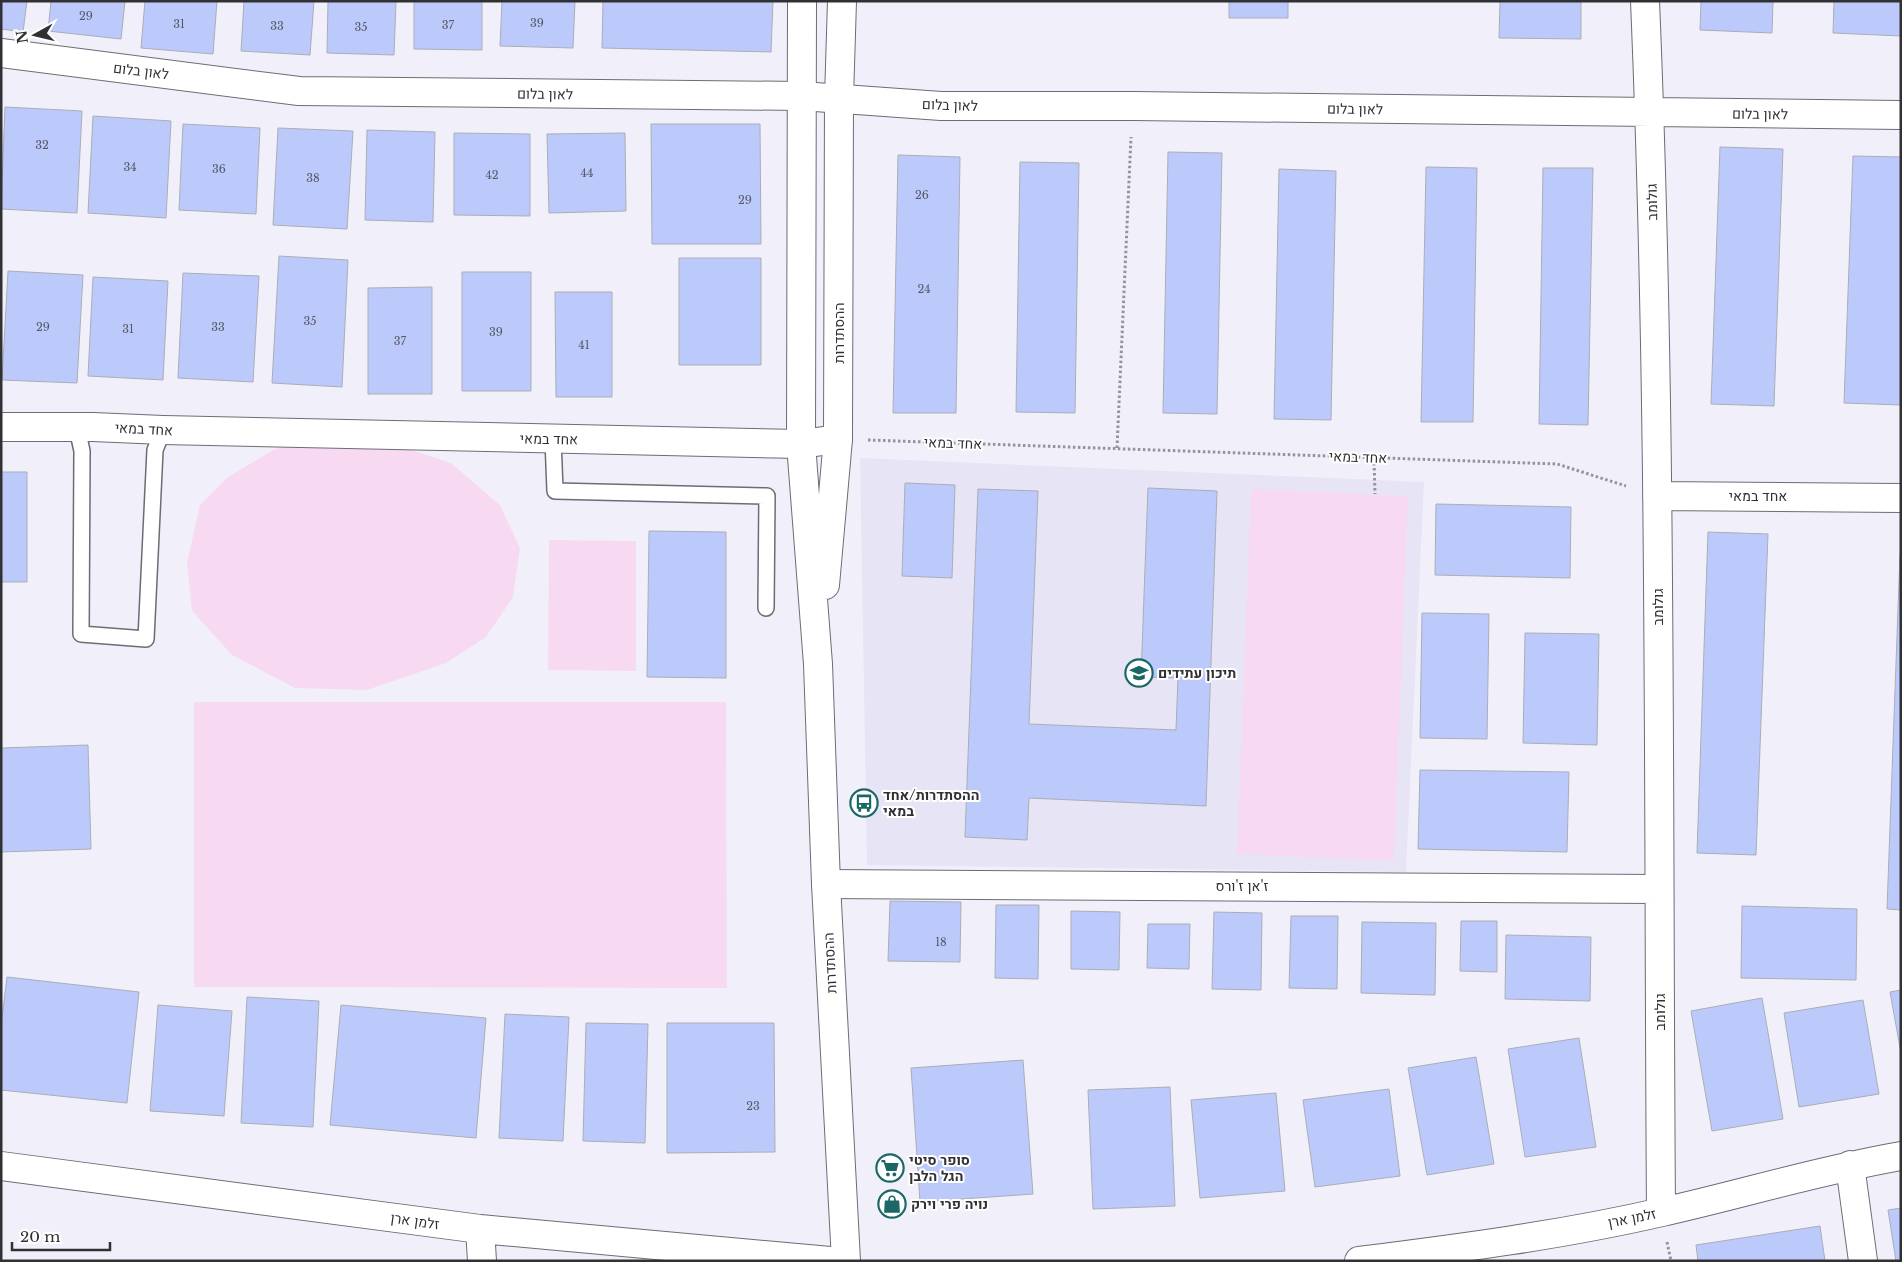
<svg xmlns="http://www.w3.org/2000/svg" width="1902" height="1262" viewBox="0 0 1902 1262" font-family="'Libre Baskerville',Heebo,serif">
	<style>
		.built { fill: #e6e4f5 }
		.green { fill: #f7daf2 }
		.building { fill: #bccafb; stroke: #abadb6 }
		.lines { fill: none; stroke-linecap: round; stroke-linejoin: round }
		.lane-casing { stroke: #6d6c74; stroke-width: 18 }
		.street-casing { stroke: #6d6c74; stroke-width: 30 }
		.secondary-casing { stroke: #6d6c74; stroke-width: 30 }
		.path { stroke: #94939a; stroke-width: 3; stroke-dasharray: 2.5 2.5; stroke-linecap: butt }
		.lane { stroke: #fff; stroke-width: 15 }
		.street { stroke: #fff; stroke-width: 28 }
		.secondary { stroke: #fff; stroke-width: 28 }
		.labels { text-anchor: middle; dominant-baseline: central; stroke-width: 4; stroke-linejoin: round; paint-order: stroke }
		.number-label { font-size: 11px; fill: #545766 }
		.street-label { font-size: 14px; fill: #313134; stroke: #fff }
		.poi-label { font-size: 14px; font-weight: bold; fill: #313134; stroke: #fff; text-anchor: start }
	</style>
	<rect width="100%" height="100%" fill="#f1f0fa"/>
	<path class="built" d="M860,458l564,24 -18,390 -539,-7z"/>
	<path class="green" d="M320,436l76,9 55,18 49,42 20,43 -7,49 -27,40 -40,26 -79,27 -72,-2 -63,-33 -40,-44 -5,-48 13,-58 28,-28 45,-27z
		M1251,489l157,7 -14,365 -157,-7z
		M549,540l87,1v130l-88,-1z
		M194,702h532l1,286 -533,-1z"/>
	<path class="building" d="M1,1h26l-4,31 -22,-3z
		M51,1h74l-4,38 -73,-8z
		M145,1h72l-4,53 -72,-6z
		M244,1h70l-4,54 -69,-4z
		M328,1h68l-2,54 -67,-2z
		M414,1h68v49l-68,-1z
		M502,1h73l-2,47 -73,-2z
		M603,1h170l-2,51 -169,-4z
		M1229,1h59v17h-59z
		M1500,1h81v38l-82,-1z
		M1701,1h72l-1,32 -72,-3z
		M1834,1h67v35l-68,-3z
		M5,107l77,4 -5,102 -76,-4z
		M93,116l78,5 -5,97 -78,-5z
		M183,124l77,4 -4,86 -77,-4z
		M651,124h109l1,120h-109z
		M278,128l75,3 -6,98 -74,-4z
		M367,130l68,2 -2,90 -68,-2z
		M454,133l76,1v82l-76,-1z
		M625,133l1,78 -77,2 -2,-79z
		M1720,147l63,2 -9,257 -63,-2z
		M1168,152l54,1 -5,261 -54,-1z
		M898,155l62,2 -4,256h-63z
		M1853,156l48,1v248l-57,-2z
		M1020,162l59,1 -4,250 -59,-1z
		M1426,167l51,1 -4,254h-52z
		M1543,168h50l-5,257 -49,-1z
		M1279,169l57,2 -5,249 -57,-1z
		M279,256l69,4 -6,127 -70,-4z
		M679,258h82v107h-82z
		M8,271l75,4 -6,108 -75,-3z
		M462,272h69v119h-69z
		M183,273l76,3 -6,106 -75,-4z
		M93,277l75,4 -5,99 -75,-4z
		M432,287v107h-64v-106z
		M555,292h57v105h-56z
		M1,472h26v110h-26z
		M905,483l50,2 -3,93 -50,-2z
		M1148,488l69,3 -11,315 -177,-8 -2,42 -62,-3 13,-348 60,2 -9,233 147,6 2,-52 -37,-1z
		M1436,504l135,3 -1,71 -135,-3z
		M649,531l77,1v146l-79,-1z
		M1708,532l60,2 -12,321 -59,-2z
		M1900,554h1v356l-14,-1z
		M1422,613l67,1 -2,125 -67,-1z
		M1525,633l74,1 -2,111 -74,-2z
		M88,745l3,104 -90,3v-104z
		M1420,770l149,2 -2,80 -149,-3z
		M890,901l71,1 -1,60 -72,-1z
		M996,905h43l-1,74 -43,-1z
		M1742,906l115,3 -1,71 -115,-2z
		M1071,911l49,1 -1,58 -48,-1z
		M1214,912l48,1 -1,77 -49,-1z
		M1291,916h47l-1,73 -48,-1z
		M1461,921h36v51l-37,-1z
		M1362,922l74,1 -1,72 -74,-2z
		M1148,924h42l-1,45 -42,-1z
		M1506,935l85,2 -1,64 -85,-2z
		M7,977l132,15 -12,111 -126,-13v-64z
		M1901,990v63l-11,-61z
		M247,997l72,4 -6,126 -72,-4z
		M1762,998l21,121 -71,12 -21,-120z
		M1863,1000l16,94 -80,13 -15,-94z
		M158,1005l74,6 -8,105 -74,-5z
		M341,1005l145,13 -10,120 -146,-13z
		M505,1014l64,3 -6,124 -64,-3z
		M586,1023l62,1 -3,119 -62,-2z
		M667,1023h107l1,129 -108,1z
		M1579,1038l17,109 -71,10 -17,-108z
		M1476,1057l18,107 -67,11 -19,-107z
		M1023,1060l10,134 -113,8 -9,-134z
		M1170,1087l5,119 -82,3 -5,-119z
		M1389,1089l11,87 -85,11 -12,-87z
		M1276,1093l9,98 -85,7 -9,-98z
		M1901,1208v53h-5l-8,-51z
		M1820,1226l5,35h-127l-2,-16z"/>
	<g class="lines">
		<g class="lane-casing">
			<path id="lane" d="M77,428l5,23 -1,183 65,5 9,-189 8,-20
				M553,439l2,52 212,5 -1,112"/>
		</g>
		<g class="street-casing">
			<path id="street" d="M1645,1c17,404 13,808 16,1211
				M1,53l298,38 502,5 140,10h192l768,9
				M1,427h92l70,3 638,14 37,-5
				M1657,496l244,2
				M826,884l832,5
				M1850,1165l13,96
				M1,1166l479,63 350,32
				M480,1229l2,32
				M1359,1261c102,-13 203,-26 303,-49 80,-18 158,-42 239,-56"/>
		</g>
		<g class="secondary-casing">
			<path id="secondary" d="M802,1l-1,443 17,220 8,220 20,377
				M825,585l13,-146 1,-341 3,-97"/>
		</g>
		<path class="path" d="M868,440l689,24 69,22
			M1117,448l14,-311
			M1374,458l1,36
			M1667,1242l4,19"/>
		<use href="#lane" class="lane"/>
		<use href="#street" class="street"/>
		<use href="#secondary" class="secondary"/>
	</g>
	<defs>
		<g id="school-ring" transform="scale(1.4375)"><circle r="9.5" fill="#fff" stroke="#1a6766" stroke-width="1.5"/><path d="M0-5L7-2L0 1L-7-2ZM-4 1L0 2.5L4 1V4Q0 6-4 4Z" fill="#1a6766"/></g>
		<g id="bus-ring" transform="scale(1.4375)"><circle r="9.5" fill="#fff" stroke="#1a6766" stroke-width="1.5"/><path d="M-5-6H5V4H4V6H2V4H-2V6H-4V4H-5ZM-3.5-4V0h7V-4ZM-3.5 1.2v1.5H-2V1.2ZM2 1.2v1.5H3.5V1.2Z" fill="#1a6766"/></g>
		<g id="supermarket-ring" transform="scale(1.4375)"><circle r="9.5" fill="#fff" stroke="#1a6766" stroke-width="1.5"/><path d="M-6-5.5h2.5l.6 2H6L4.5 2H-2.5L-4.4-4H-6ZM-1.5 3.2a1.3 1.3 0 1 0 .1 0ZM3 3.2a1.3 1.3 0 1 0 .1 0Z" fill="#1a6766"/></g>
		<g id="shop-ring" transform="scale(1.4375)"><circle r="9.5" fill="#fff" stroke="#1a6766" stroke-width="1.5"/><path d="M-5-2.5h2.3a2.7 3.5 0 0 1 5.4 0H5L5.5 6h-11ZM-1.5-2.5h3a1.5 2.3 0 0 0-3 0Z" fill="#1a6766"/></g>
	</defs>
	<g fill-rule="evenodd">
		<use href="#school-ring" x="1139" y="673"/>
		<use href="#bus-ring" x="864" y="803"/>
		<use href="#supermarket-ring" x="890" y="1168"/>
		<use href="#shop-ring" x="892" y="1204"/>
	</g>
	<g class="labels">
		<g class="number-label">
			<text x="86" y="16">29</text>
			<text x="537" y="23">39</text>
			<text x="179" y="24">31</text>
			<text x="448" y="25">37</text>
			<text x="277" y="26">33</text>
			<text x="361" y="27">35</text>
			<text x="42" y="145">32</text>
			<text x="130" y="167">34</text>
			<text x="219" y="169">36</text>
			<text x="587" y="173">44</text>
			<text x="492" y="175">42</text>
			<text x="313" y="178">38</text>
			<text x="922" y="195">26</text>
			<text x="745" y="200">29</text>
			<text x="924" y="289">24</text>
			<text x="310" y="321">35</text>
			<text x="43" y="327">29</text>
			<text x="218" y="327">33</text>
			<text x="128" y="329">31</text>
			<text x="496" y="332">39</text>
			<text x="400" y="341">37</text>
			<text x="584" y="345">41</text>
			<text x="941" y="942">18</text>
			<text x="753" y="1106">23</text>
		</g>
		<g class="street-label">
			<text transform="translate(141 71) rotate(7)">לאון בלום</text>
			<text transform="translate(545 94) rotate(1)">לאון בלום</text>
			<text transform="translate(950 105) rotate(2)">לאון בלום</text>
			<text transform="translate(1355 109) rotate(1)">לאון בלום</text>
			<text transform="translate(1760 114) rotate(1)">לאון בלום</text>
			<text transform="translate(1652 202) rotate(-91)">גולומב</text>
			<text transform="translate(839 333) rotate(-90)">ההסתדרות</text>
			<text transform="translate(144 429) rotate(3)">אחד במאי</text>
			<text transform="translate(549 439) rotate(1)">אחד במאי</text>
			<text transform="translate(953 443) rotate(2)">אחד במאי</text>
			<text transform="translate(1358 457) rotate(2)">אחד במאי</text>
			<text x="1758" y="496">אחד במאי</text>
			<text transform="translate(1658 607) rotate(-90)">גולומב</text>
			<text x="1242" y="886">ז'אן ז'ורס</text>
			<text transform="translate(830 963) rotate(-93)">ההסתדרות</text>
			<text transform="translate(1660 1012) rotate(-90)">גולומב</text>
			<text transform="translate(1632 1218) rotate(-11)">זלמן ארן</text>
			<text transform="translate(415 1221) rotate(8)">זלמן ארן</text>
		</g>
		<g class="poi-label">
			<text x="1158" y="673">תיכון עתידים</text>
			<text x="883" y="795">ההסתדרות/אחד<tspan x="883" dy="16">במאי</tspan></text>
			<text x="909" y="1160">סופר סיטי<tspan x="909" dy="16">הגל הלבן</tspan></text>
			<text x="911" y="1204">נויה פרי וירק</text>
		</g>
	</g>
	<rect width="1902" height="1262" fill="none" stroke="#313134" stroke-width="5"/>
	<g transform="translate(35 35) rotate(262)" stroke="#ffffff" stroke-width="4" paint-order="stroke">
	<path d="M0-4L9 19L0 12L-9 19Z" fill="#313134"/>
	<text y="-8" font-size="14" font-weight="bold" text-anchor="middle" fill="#313134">N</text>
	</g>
	<path d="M12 1242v8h98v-8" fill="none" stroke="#313134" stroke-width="2.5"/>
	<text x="20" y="1242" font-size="15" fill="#313134" stroke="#ffffff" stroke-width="4" paint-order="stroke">20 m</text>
</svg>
